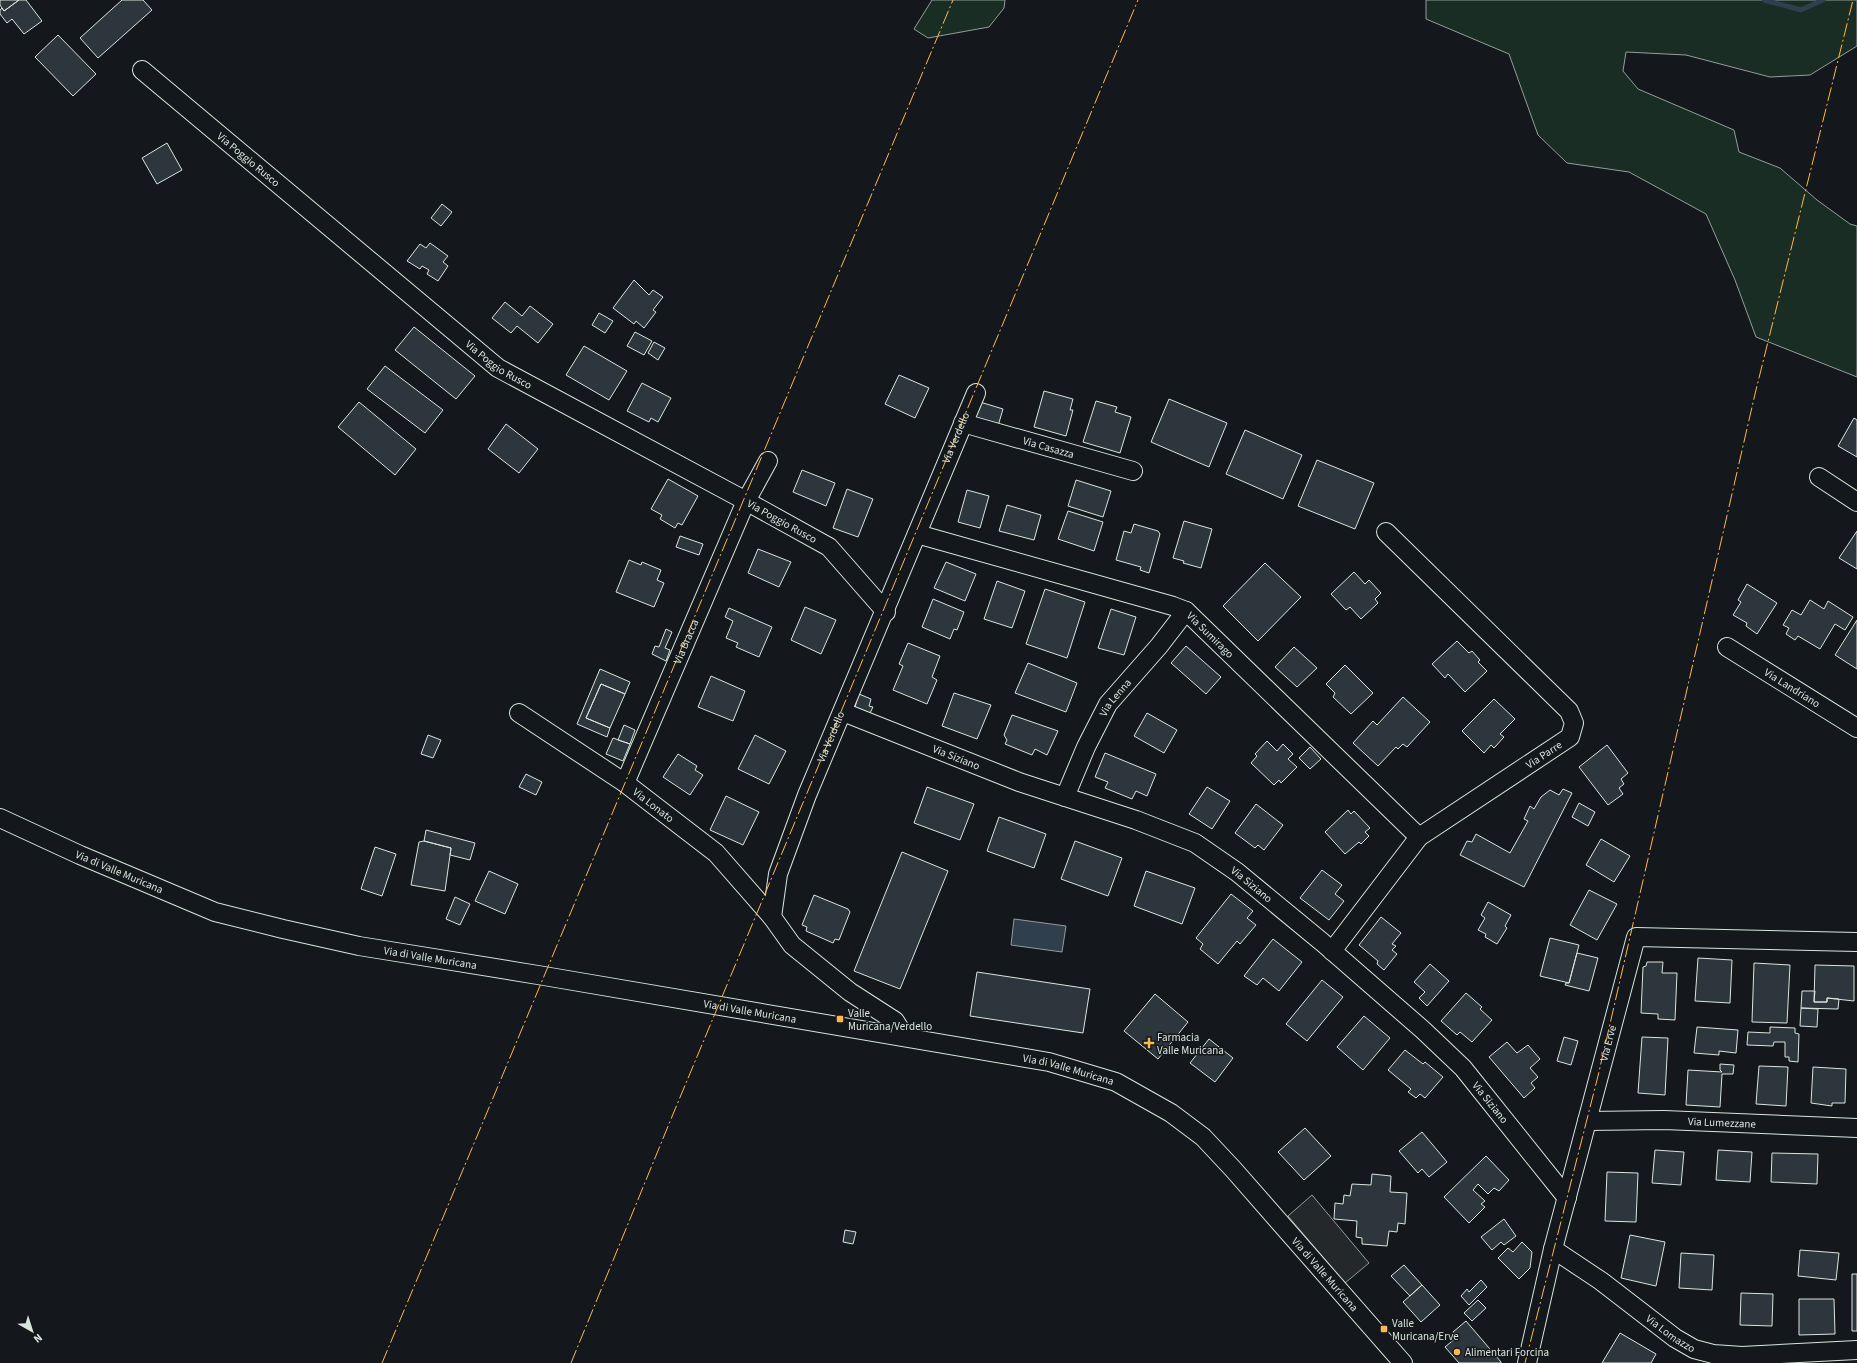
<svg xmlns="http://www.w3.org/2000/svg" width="1857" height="1363" viewBox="0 0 1857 1363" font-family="'Source Sans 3',sans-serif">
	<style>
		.green { fill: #1a2d24; stroke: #939e99 }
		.parking { fill: #24282b; stroke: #939e99 }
		.water { fill: #2f3f4d; stroke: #939e99 }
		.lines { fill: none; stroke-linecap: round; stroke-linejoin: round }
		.stream { stroke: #2f3f4d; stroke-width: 5 }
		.building { fill: #2c363c; stroke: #d8e6dc }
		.minor-casing { stroke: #d8e6dc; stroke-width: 20 }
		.minor { stroke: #14181c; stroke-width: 18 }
		.power { stroke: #ffb74d; stroke-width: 1; stroke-dasharray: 14 3 2 3; stroke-linecap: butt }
		.poi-dot { fill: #ffb74d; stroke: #14181c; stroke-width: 1.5 }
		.labels { text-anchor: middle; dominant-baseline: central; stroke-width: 3; stroke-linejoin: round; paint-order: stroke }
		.street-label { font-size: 11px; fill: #d8e6dc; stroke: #14181c }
		.poi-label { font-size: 11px; fill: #d8e6dc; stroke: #14181c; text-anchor: start }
	</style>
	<rect width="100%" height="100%" fill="#14181c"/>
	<path class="green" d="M932,0h73l-1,8 -15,19 -61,11 -14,-9z
		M1426,0h431v46l-47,29 -40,2 -84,-22 -60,-3 -3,19 15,18 96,41 5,22 41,16 37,32 33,24 7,2v151l-101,-40 -21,-57 -29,-66 -77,-42 -62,-9 -29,-28 -29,-81 -83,-35z"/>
	<path class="parking" d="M1312,1195l57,68 -24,20 -57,-67z"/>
	<path class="water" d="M1014,919l52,7 -4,26 -51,-7z"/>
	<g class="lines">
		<path class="stream" d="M1764,0l37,10 22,-10"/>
	</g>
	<path class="building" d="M0,0h19l-15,11 -4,-6z
		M19,0h7l16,21 -18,13 -12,-15 -5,4 -7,-9v-4l2,-2 2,3z
		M122,0h21l9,10 -54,48 -18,-20z
		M58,35l38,39 -23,22 -38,-39z
		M167,143l15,27 -25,14 -15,-26z
		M442,204l10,8 -11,14 -10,-8z
		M430,243l18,13 -5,6 5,4 -10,15 -11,-7 2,-4 -7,-4 -2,3 -13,-8 13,-17 6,4z
		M634,280l15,15 4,-5 10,7 -10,13 3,2 -12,16 -8,-7 -2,3 -21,-16z
		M505,302l17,14 8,-10 23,18 -15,19 -21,-17 -6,7 -19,-15z
		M599,313l14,8 -8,12 -13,-8z
		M414,327l61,49 -19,23 -61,-49z
		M635,332l17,9 -8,14 -17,-9z
		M654,342l11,6 -7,12 -10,-7z
		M584,346l43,25 -18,29 -43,-25z
		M385,366l58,44 -18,23 -58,-44z
		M899,375l30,13 -14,30 -30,-14z
		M642,383l29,15 -13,24 -7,-4 -2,4 -22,-11z
		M1044,391l29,8 -3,11h3l-7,26 -32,-9z
		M1169,399l58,24 -18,44 -58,-25z
		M1096,401l21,6 -2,5 16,5 -11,36 -37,-11z
		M359,402l57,47 -21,26 -57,-48z
		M980,402l23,7 -5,17 -23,-6z
		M1854,418l3,2v37l-19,-11z
		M506,424l32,25 -19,24 -31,-24z
		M1245,430l57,25 -19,44 -57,-25z
		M1317,460l57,23 -19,46 -57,-23z
		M802,470l33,13 -9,23 -33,-14z
		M668,479l30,17 -16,29 -4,-2 -3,5 -15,-9 2,-4 -11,-6z
		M1076,480l35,11 -8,26 -35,-11z
		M847,489l26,10 -15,38 -25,-9z
		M967,490l22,6 -9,32 -22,-6z
		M1007,505l34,10 -7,25 -35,-9z
		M1068,511l35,11 -9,29 -36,-12z
		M1184,521l28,8 -11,39 -18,-5 1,-2 -11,-3z
		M1134,524l24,7 2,3 -11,39 -9,-3 1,-3 -25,-7 8,-29 7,2z
		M1857,531v38l-18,-11z
		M680,536l23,8 -4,11 -23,-8z
		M758,549l33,13 -12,25 -31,-14z
		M629,560l12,5 1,-3 19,8 -4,10 7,3 -10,24 -38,-15z
		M946,562l30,12 -11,27 -31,-13z
		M1265,563l36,34 -43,44 -35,-35z
		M1354,572l11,12 4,-4 12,13 -6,6 3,4 -17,16 -11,-12 -4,3 -15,-16z
		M997,581l28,10 -13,37 -28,-9z
		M1747,584l30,19 -20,31 -11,-8 1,-3 -14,-8 8,-13 -3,-2z
		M1045,589l40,13 -18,56 -41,-14z
		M933,599l31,13 -7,18 -3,-1 -4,10 -28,-12z
		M1810,600l14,9 4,-8 25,16 -8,13 -10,-6 -15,25 -22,-13 -3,4 -9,-6 3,-6 -6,-3 9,-15 9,5z
		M805,607l31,13 -15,34 -30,-14z
		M729,608l43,19 -13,30 -23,-10 2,-4 -12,-5 7,-17 -8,-4z
		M1111,609l25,8 -12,38 -26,-7z
		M1857,620v49l-22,-14z
		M666,629l6,3 -7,16 5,2 -4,11 -14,-7 3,-8 4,1z
		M1457,641l12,12 3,-2 8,9 -2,2 9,9 -22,21 -17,-18 -3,4 -13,-14z
		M908,643l32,13 -8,21 5,3 -10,24 -34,-14 10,-24 -4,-2z
		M1186,646l35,31 -15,17 -35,-31z
		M1294,647l23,21 -20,19 -22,-20z
		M1028,663l49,20 -11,29 -51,-19z
		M1345,665l28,28 -22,21 -18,-17 2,-4 -9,-9z
		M600,669l30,13 -5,12 -24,-10 -15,34 24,10 -3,9 -30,-13z
		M711,676l34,15 -12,30 -35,-14z
		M601,684l24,10 -15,34 -24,-10z
		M954,693l37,12 -14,34 -35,-13z
		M859,694l12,5 -2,7 4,1 -3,6 -15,-6z
		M1403,697l27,25 -23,25 -4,-3 -5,5 -2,-2 -18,19 -25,-23 20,-22 4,4z
		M1494,699l21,20 -15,15 4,3 -10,11 -3,-3 -7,8 -22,-22z
		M1147,713l30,17 -13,23 -30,-17z
		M1012,715l46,16 -11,24 -12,-6 -3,6 -27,-11 2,-4 -3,-5z
		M624,725l11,5 -5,14 -12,-4z
		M428,735l13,5 -8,18 -12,-4z
		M755,735l31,16 -17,33 -31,-15z
		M613,738l17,6 -7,17 -17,-7z
		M1267,741l10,10 6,-7 10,10 -5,5 9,8 -16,16 -2,-3 -5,5 -23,-22 6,-7 -2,-2z
		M1607,745l21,28 -7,6 3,5 -5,4 4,6 -15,11 -29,-38z
		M1310,747l11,12 -11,10 -11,-11z
		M1105,753l51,21 -9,22 -11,-5 -4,8 -27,-11 3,-6 -13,-5z
		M678,754l19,12 -2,4 8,5 -13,20 -27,-18z
		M526,774l16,8 -6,13 -17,-8z
		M927,787l47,17 -14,36 -46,-17z
		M1207,787l23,14 -18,28 -23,-15z
		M1563,789l9,4 -48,94 -64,-32 7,-14 5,1 4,-8 34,19 18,-32 -4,-2 6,-13 4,3 7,-12 9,-7 9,5z
		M726,796l33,16 -16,33 -33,-15z
		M1579,803l16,9 -7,14 -16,-9z
		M1256,804l27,21 -19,25 -6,-5 -3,3 -20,-15z
		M1348,810l3,4 3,-3 16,17 -5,4 4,4 -8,8 -2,-2 -14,12 -20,-22z
		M999,817l47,17 -12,34 -47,-17z
		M426,830l49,13 -5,17 -20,-5 1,-7 -27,-7z
		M1601,839l29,17 -16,26 -28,-17z
		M424,841l27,7 -6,43 -34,-6 8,-43z
		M1075,841l47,17 -14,38 -47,-17z
		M375,847l21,7 -14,42 -21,-7z
		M902,852l46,19 -48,118 -46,-18z
		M1322,870l20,15 -7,9 9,7 -15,19 -29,-22z
		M489,871l29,13 -13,30 -30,-13z
		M1146,871l49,17 -13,36 -48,-18z
		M1589,890l28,14 -20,36 -27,-15z
		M1231,894l22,17 -6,7 9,7 -16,19 -3,-3 -19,23 -18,-15 3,-5 -7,-6z
		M814,895l34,14 2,3 -11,28 -4,-1 -2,4 -27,-12 1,-4 -5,-2z
		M455,897l15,7 -10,21 -14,-6z
		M1488,902l23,13 -6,11 2,2 -10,16 -12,-7 1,-3 -8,-4 7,-12 -4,-3z
		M1381,917l20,16 -9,11 4,2 -4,4 5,4 -13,16 -7,-6 1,-3 -19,-16z
		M1550,938l29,7 -10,38 -29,-7z
		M1273,939l29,23 -23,29 -16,-13 -6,7 -13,-9z
		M1577,953l21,5 -9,33 -24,-6 1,-2h3z
		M1698,958l34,2 -2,43 -35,-2z
		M1647,962h16l-1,11h15l-2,47 -17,-1v-5l-17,-1 2,-46 3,-1z
		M1754,963l36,2 -3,58 -35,-1z
		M1430,964l19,17 -22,25 -8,-8 6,-6 -11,-10z
		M1815,965l39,1v35l-27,-3v4h-13z
		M977,972l113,17 -7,44 -113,-17z
		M1322,980l21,17 -36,44 -21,-17z
		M1802,991h13l-1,11h13v-4l12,1 -1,10 -37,-1z
		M1466,993l16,14 -2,2 12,11 -20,22 -12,-10 -3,3 -16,-14z
		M1155,994l33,28 -30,37 -34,-28z
		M1801,1008l17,1 -1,18 -17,-1z
		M1364,1016l26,22 -27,32 -26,-23z
		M1697,1027l41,3 -2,23 -17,-2v4l-25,-2z
		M1770,1027l25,1v5l4,1 -1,28 -9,-1v-4h-4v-15h-11l-1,4 -26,-1 1,-13 22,1z
		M1564,1037l14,4 -7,24 -14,-4z
		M1642,1037l26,1 -3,57 -27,-2z
		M1209,1039l24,19 -18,24 -25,-19z
		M1507,1042l10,11 11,-8 12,14 -10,9 8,9 -7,6 4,5 -11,10 -35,-41z
		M1405,1050l18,14 2,-2 18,15 -18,21 -5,-4 -4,4 -8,-6 3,-3 -23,-19z
		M1720,1064l14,1 -1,9h-11l-2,33 -34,-2 2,-35 34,2 -2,-2z
		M1759,1066l29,1 -2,39 -30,-2z
		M1813,1067l33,2 -1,34h-13v3l-21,-3z
		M1305,1128l26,28 -27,24 -26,-28z
		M1422,1132l25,30 -18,15 -7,-8 -4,4 -19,-22z
		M1655,1150l29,2 -3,33 -29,-2z
		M1718,1150l34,2 -2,30 -34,-2z
		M1772,1153l46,1 -1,30 -46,-2z
		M1486,1156l23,24 -10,11 -5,-3 -6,6 -10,-10 -5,6 12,11 -4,3 4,3 -16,16 -25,-26z
		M1607,1172l31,1 -2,49 -31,-1z
		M1372,1174l19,2 -1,16 17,1 -2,31 -7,-1 -1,9 -8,-1 -2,15 -25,-2v-6l-6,-1 1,-16 -23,-2 1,-16 8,1 1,-9 6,1 2,-12 19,1z
		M1504,1219l12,17 -12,9 -3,-3 -9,8 -11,-13z
		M845,1230l11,2 -3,12 -10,-2z
		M1630,1235l35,7 -9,44 -35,-8z
		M1522,1242l10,10 -2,16 -11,11 -21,-21 10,-10 5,4z
		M1800,1250l39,3 -3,27 -38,-4z
		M1681,1253l33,2 -2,35 -33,-2z
		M1404,1265l18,20 -12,11 -19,-20z
		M1852,1274h5v57h-5z
		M1481,1280l6,7 -18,18 -8,-9 6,-7 2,3z
		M1422,1285l18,20 -19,17 -18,-20z
		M1741,1293l32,1 -1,32 -32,-1z
		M1799,1299h35l1,35 -36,1z
		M1478,1300l8,8 -14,13 -8,-8z
		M1466,1321l35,41v1h-42l-14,-16 12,-10 -4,-5z
		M1620,1333l36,21 -5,9h-49z"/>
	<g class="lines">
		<g class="minor-casing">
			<g id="minor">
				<path id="s1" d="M142,70l356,298 248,133 83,46 57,65"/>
				<path id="s2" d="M963,423l170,48"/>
				<path d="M1819,477l38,25"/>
				<path id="s3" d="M917,534l256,72 13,5 233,226"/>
				<path id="s4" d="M1727,647l130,81"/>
				<path id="s5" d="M843,712l176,70 117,38 59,23 42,29 85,70 101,88 40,38 104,130"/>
				<path id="s6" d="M519,713l106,70 91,70 56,64"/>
				<path id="s7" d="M625,783l121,-282 22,-40"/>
				<path id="s8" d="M1065,797l21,-50 22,-43 51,-58 27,-35"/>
				<path id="s9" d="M0,818l80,37 135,57 68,17 76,17 185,30 505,86 67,20 55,31 32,24 30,32 170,194"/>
				<path id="s10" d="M1332,951l87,-114 151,-100 4,-14 -5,-12 -183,-179"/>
				<path d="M905,1037l-10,-16 -45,-29 -58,-47 -20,-28 6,-43 29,-79 169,-402"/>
				<path id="s11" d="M1587,1121l77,-1 193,8"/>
				<path id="s12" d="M1553,1249l48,32 74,57 19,11 19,5 29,2 115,-6"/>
				<path id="s13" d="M1527,1363l26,-114 83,-312 221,5"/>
			</g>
		</g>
		<use href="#minor" class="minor"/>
		<g class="power">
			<path d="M382,1363l571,-1363"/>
			<path id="s14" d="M571,1363l100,-244 467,-1119"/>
			<path d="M1525,1363l73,-287 157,-682 98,-394"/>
		</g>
	</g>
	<g class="poi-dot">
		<rect x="836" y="1015" width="8" height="8" rx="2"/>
		<path d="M1147 1037h4v4h4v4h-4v4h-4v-4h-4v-4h4z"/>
		<rect x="1380" y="1325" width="8" height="8" rx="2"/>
		<circle cx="1457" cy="1352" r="4"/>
	</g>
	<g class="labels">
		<g class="street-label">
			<text stroke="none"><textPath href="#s1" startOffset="139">Via Poggio Rusco</textPath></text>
			<text stroke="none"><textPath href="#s1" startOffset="463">Via Poggio Rusco</textPath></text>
			<text stroke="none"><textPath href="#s14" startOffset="1002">Via Verdello</textPath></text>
			<text stroke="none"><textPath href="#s2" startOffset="89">Via Casazza</textPath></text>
			<text stroke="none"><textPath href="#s1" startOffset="787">Via Poggio Rusco</textPath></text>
			<text stroke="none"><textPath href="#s3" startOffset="314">Via Sumirago</textPath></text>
			<text stroke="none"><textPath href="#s7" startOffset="154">Via Bracca</textPath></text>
			<text stroke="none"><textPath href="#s4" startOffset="77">Via Landriano</textPath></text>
			<text stroke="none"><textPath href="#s8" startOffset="112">Via Lenna</textPath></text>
			<text stroke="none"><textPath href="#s14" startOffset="678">Via Verdello</textPath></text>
			<text stroke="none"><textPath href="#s10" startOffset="293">Via Parre</textPath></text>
			<text stroke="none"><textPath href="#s5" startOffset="122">Via Siziano</textPath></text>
			<text stroke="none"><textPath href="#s6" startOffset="163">Via Lonato</textPath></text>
			<text stroke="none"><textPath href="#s9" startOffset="131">Via di Valle Muricana</textPath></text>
			<text stroke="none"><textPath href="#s5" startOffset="446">Via Siziano</textPath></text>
			<text stroke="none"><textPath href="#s9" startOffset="455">Via di Valle Muricana</textPath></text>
			<text stroke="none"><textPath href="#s9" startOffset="779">Via di Valle Muricana</textPath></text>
			<text stroke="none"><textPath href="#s13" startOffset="330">Via Erve</textPath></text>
			<text stroke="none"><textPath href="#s9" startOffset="1103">Via di Valle Muricana</textPath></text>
			<text stroke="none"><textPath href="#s5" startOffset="770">Via Siziano</textPath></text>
			<text stroke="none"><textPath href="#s11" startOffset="135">Via Lumezzane</textPath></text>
			<text stroke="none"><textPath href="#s9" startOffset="1439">Via di Valle Muricana</textPath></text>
			<text stroke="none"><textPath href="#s12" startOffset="145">Via Lomazzo</textPath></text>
		</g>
		<g class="poi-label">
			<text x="848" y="1013">Valle<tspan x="848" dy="13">Muricana/Verdello</tspan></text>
			<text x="1157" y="1037">Farmacia<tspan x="1157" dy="13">Valle Muricana</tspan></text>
			<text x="1392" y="1323">Valle<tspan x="1392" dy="13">Muricana/Erve</tspan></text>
			<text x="1465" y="1352">Alimentari Forcina</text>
		</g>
	</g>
	<g transform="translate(32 1331) rotate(141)" stroke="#14181c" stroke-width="3" paint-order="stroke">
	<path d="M0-3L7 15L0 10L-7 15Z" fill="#d8e6dc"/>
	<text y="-6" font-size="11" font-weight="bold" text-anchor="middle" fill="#d8e6dc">N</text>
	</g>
</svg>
